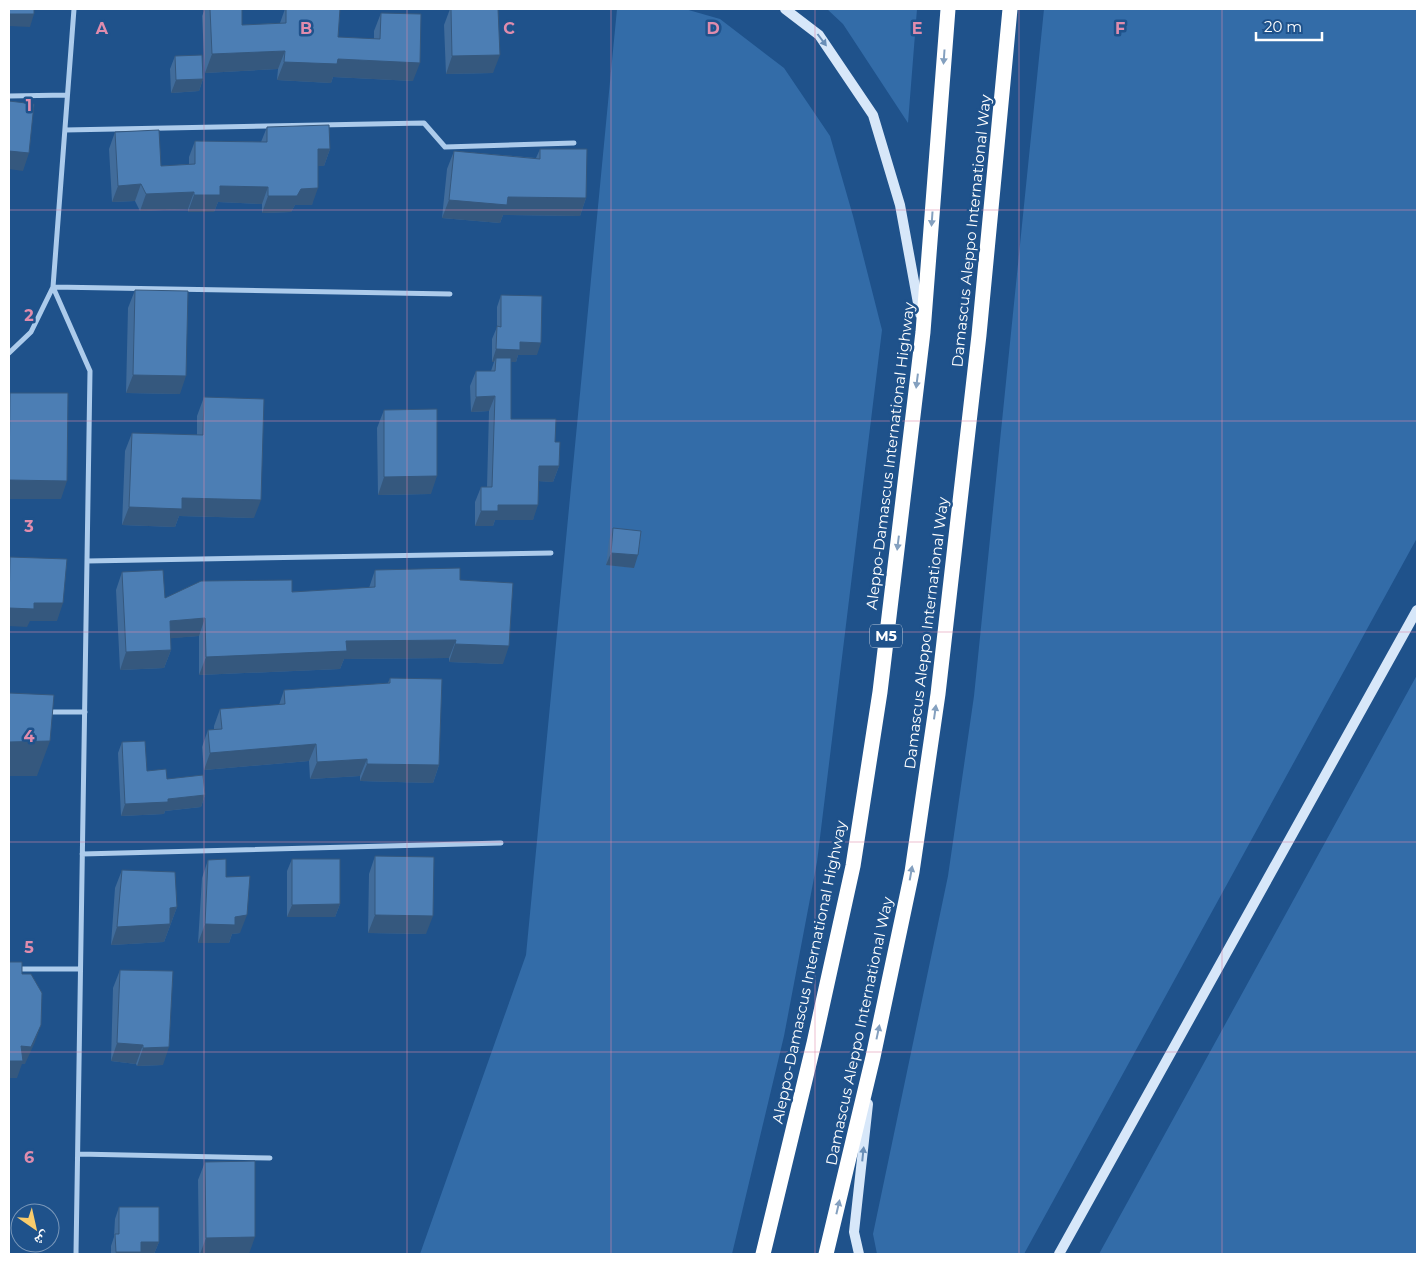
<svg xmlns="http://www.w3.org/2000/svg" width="1426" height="1263" viewBox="0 0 1426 1263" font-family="Montserrat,'Noto Naskh Arabic',sans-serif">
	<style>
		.green { fill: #336ca8 }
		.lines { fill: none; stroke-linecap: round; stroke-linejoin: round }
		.street { stroke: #accbeb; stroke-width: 5 }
		.secondary { stroke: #d7e7f9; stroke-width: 10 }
		.highway { stroke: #fff; stroke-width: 15 }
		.wall { fill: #416c9b }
		.shaded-wall { fill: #35587e }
		.building { fill: #4c7eb4; stroke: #35587e }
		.oneway { fill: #698eb7 }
		.oneway2 { fill: #84a0bf }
		.grid { fill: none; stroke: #e08cad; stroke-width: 1; stroke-opacity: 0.55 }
		.labels { text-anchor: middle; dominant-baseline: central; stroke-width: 5; stroke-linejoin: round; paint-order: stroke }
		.shield { fill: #1f528b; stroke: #bccbdc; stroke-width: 1 }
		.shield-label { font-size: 14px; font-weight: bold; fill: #fff }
		.street-label { font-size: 15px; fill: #fff; stroke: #1f528b }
		.grid-label { font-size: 16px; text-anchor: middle; font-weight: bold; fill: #e08cad; stroke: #1f528b; stroke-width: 5; stroke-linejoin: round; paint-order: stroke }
	</style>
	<rect width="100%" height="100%" fill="#1f528b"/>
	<path class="green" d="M617,9h68l35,10 64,49 46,68 23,80 29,114 -65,532 -33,174 -52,218h-312l106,-299z
		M827,9h90l-9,114 -65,-99z
		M1044,9h373v529l-393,716h-147l-4,-20 75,-358 26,-180z
		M1417,675v579h-318z"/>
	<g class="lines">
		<path class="street" d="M9,96l58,-1
			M65,130l359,-7 21,24 129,-4
			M9,353l22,-21 22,-45 21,-278
			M87,561l464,-8
			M48,712h37
			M82,854l419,-11
			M9,969h71
			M78,1154l192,4
			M76,1254l14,-883 -37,-84 397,7"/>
		<path class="secondary" d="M785,9l34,26 54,80 27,90 20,109
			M859,1254l-5,-22 14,-128
			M1059,1254l358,-644"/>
		<path class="highway" d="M763,1254l51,-211 39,-177 27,-174 43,-360 25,-323
			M826,1254l47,-197 39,-185 26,-178 41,-359 31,-326"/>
	</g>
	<path class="wall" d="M205,9h5l32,16 38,-2 5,-14h55l-2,28 36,2v-8l7,-18 32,68 -80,-4 -2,6 -54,-3 1,-11 -73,4 -3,-57z
		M450,9h48l-5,64 -47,1 -2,-49z
		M175,56l28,23 -4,12 -28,2 -1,-24z
		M267,127l63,22 -6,17h-6l-6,39h-17l-4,7 -29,1v-9l-44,-2 -4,10h-26v-3l-48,2 -5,-10 -23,1 -3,-53 6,-17 46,34 28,-2v-7l6,-16 66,1z
		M540,149l46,49 -6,18 -77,-1 -3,8 -58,-5 5,-49 7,-18 82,7z
		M135,290l45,104 -54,-1 2,-85z
		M501,295l36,60h-19l-2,7h-5v57l44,23 4,24 -6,16 -14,-1 -6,39h-38l-2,6h-18v-24l6,-15h6l2,-76 -18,1 -1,-26 6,-15h15l3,-9h-2v-23l5,-12v-20z
		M10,393l51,106h-52v-103z
		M204,397l50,121 -75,-2 -4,11 -53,-2 3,-74 7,-18 65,2v-19z
		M384,410l47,84 -53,1 -1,-67z
		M613,528l21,40 -28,-3 3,-25z
		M375,570l85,10 43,84 -54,-2v-4l-105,1 -4,10 -141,6v-39l-29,2 1,12 -7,18 -44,2 -4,-80 6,-18 43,26 204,-10z
		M390,678l49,87 -6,18 -73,-2v-5l-50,3 -1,-18 -105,9 -2,-23 6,-17h6v-4l6,-17 59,-4 5,-15 104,-7z
		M122,742l25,29 58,24 -4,12 -36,4 -1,3 -43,2 -3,-63z
		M375,856l51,78 -58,-1 1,-59z
		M292,859l48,45 -5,13h-48v-46z
		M208,860l32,73 -8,1 -3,9h-31l4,-65z
		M122,870l55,37 -13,35 -53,3 4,-57z
		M120,970l43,95 -26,1 -1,-2 -25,-3 2,-73z
		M205,1162l44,92h-50l-1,-74z
		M119,1207l40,35 -5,12h-43v-8l3,-9 1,-18z"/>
	<path class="shaded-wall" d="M9,14h25l-4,13 -21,-1z
		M285,51l-7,18 -73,4 7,-19z
		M500,55l-7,18 -47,1 6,-18z
		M338,59l82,4 -7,18 -80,-4 -2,6 -54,-3 7,-18z
		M203,79l-4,12 -28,2 5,-13z
		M318,149h12l-6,17h-12z
		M9,151l20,2 -6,18 -14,-2z
		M141,184l-6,17 -23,1 6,-16z
		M220,186l48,1 -6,17 -44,-2 -4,10h-26l6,-17z
		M318,188l-6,17h-17l-4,7 -29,1 6,-17 33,-7z
		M194,192l-6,17 -48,2 6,-17z
		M508,197l78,1 -6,18 -77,-1 -3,8 -58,-5 7,-18z
		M520,342l21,1 -4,12h-19l-2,7h-20v-4l-2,4h-2l4,-13z
		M133,375l53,1 -6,18 -54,-1z
		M495,396l-6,15 -18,1 5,-15z
		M539,466h20l-6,16 -19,-1z
		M437,476l-6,18 -53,1 6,-18z
		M9,480l58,1 -6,18h-52z
		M182,498l79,2 -7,18 -75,-2 -4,11 -53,-2 7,-18z
		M498,505h40l-5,15h-38l-2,6h-18l6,-15z
		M611,553l27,2 -4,13 -28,-3z
		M34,603h29l-6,18h-27l-3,6 -18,-1v-18z
		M205,618l-6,18 -36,3 7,-18z
		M456,640l-7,18 -105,1 -4,10 -141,6 7,-18 140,-16z
		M455,644l54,2 -6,18 -54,-2z
		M171,650l-7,18 -44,2 6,-18z
		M50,741l-13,35h-28v-34z
		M316,744l-7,17 -105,9 6,-17z
		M367,759l-7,17 -50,3 7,-17z
		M367,764l72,1 -6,18 -73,-2z
		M205,795l-4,12 -36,4 -1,3 -43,2 4,-12z
		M340,904l-5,13h-48l5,-12z
		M177,907l-13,35 -53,3 6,-18 53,-19z
		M247,915l-7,18 -8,1 -3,9h-31l7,-19 30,-7z
		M375,915l58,1 -7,18 -58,-1z
		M41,1025l-6,17 -10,22h-3l-5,14h-8v-17l12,-15z
		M117,1043l26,2 -7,19 -25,-3z
		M169,1047l-6,18 -26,1 6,-18z
		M255,1237l-6,17h-49l6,-16z
		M141,1242h18l-5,12h-39l1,-2z"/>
	<path class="building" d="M9,9h25v5h-25z
		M210,9h32v16l44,-2v-14h54l-2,28 42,2 1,-26 40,1 -1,49 -82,-4 -1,5 -53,-2 1,-11 -73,3z
		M451,9h47l2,46 -48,1z
		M202,55l1,24 -27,1 -1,-24z
		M9,101l25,3 -5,49 -20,-2z
		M329,125l1,24h-12v39l-17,1 -4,7h-29v-9l-48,-1v9h-26v-3l-48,2 -5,-10 -23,2 -3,-54 44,-2 2,36 34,-2v-23l72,1v-15z
		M540,149h47l-1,49 -78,-1 -1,8 -58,-5 5,-49 86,8z
		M135,290l53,1 -2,85 -53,-1z
		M501,295l41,1 -1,47 -21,-1v8l-24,-1 1,-23 4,1z
		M496,358h15v61h45l-1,23h5l-1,24h-20l-1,39h-40v6h-17v-24h11l3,-91 -19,1v-26h19z
		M10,393h58l-1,88 -58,-1z
		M204,397l60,2 -3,101 -79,-2v11l-53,-2 3,-74 71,2z
		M437,409v67l-53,1v-67z
		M613,528l28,3 -3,24 -27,-2z
		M10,557l57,2 -4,44h-29v6l-25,-1z
		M460,568v12l53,3 -4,63 -54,-2 1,-4 -110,1 1,10 -141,6 -1,-39 -35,3 1,29 -45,2 -4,-80 41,-2 2,28 36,-17 91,-1v12l83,-5v-17z
		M390,678l52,1 -3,86 -72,-1v-5l-50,3 -1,-18 -106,9 -2,-23 14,-1 -2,-20 65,-5 -1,-14 106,-7z
		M9,693l45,2 -4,46 -41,1z
		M145,741l2,30 19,-2 1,10 36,-4 2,20 -37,4v3l-43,2 -3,-62z
		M375,856l59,1 -1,59 -58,-1z
		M226,859v18l24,-1 -3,39 -12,2v8l-30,-1 3,-64z
		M292,859h48v45l-48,1z
		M122,870l53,2 2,35 -7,1v16l-53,3z
		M9,962h13v12h9l11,19 -1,32 -10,22 -10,-1 2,15h-14z
		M120,970l53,1 -4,76 -26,1v-3l-26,-2z
		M255,1161v76l-49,1 -1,-76z
		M119,1207h40v35h-18v10h-25l-1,-18h4z"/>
	<defs><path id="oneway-solid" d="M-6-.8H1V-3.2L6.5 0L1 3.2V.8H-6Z" transform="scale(1.25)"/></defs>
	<g class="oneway">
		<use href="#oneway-solid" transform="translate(822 40) rotate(53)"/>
		<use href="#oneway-solid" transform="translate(863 1154) rotate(-84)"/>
	</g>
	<g class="oneway2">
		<use href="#oneway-solid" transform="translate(944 57) rotate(94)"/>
		<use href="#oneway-solid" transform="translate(932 219) rotate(94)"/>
		<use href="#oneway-solid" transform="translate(917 381) rotate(97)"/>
		<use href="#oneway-solid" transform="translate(898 543) rotate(97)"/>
		<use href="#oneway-solid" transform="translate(935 712) rotate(-82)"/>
		<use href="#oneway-solid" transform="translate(911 873) rotate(-80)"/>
		<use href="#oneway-solid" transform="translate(878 1032) rotate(-78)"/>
		<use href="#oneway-solid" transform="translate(838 1207) rotate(-77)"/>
	</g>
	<path class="grid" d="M204,9v1245M407,9v1245M611,9v1245M815,9v1245M1019,9v1245M1222,9v1245M9,210h1408M9,421h1408M9,632h1408M9,842h1408M9,1052h1408"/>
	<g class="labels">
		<rect class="shield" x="870" y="624.5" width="32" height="23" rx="4"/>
		<g class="shield-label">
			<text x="886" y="636">M5</text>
		</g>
		<g class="street-label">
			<text transform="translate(971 231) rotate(-84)">Damascus Aleppo International Way</text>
			<text transform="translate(890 456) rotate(-83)">Aleppo-Damascus International Highway</text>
			<text transform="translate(926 633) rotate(-83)">Damascus Aleppo International Way</text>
			<text transform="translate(809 972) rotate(-78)">Aleppo-Damascus International Highway</text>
			<text transform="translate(859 1031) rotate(-78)">Damascus Aleppo International Way</text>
		</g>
	</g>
	<g class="grid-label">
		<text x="102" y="34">A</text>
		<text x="306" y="34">B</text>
		<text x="509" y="34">C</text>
		<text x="713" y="34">D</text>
		<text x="917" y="34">E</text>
		<text x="1120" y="34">F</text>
		<text x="29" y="111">1</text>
		<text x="29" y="321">2</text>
		<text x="29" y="532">3</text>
		<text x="29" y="742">4</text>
		<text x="29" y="953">5</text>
		<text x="29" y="1163">6</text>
	</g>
	<rect width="1426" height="1263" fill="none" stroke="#ffffff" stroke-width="20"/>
	<g transform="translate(35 1228) rotate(146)"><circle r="24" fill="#1f528b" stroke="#7997b9"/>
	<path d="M0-4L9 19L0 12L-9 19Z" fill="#f9cc6c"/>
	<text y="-8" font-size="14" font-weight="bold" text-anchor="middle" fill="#ffffff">ش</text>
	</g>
	<path d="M1256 32v8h66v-8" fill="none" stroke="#ffffff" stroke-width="2.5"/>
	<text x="1264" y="32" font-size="15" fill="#ffffff" stroke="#1f528b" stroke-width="4" paint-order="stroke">20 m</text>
</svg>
